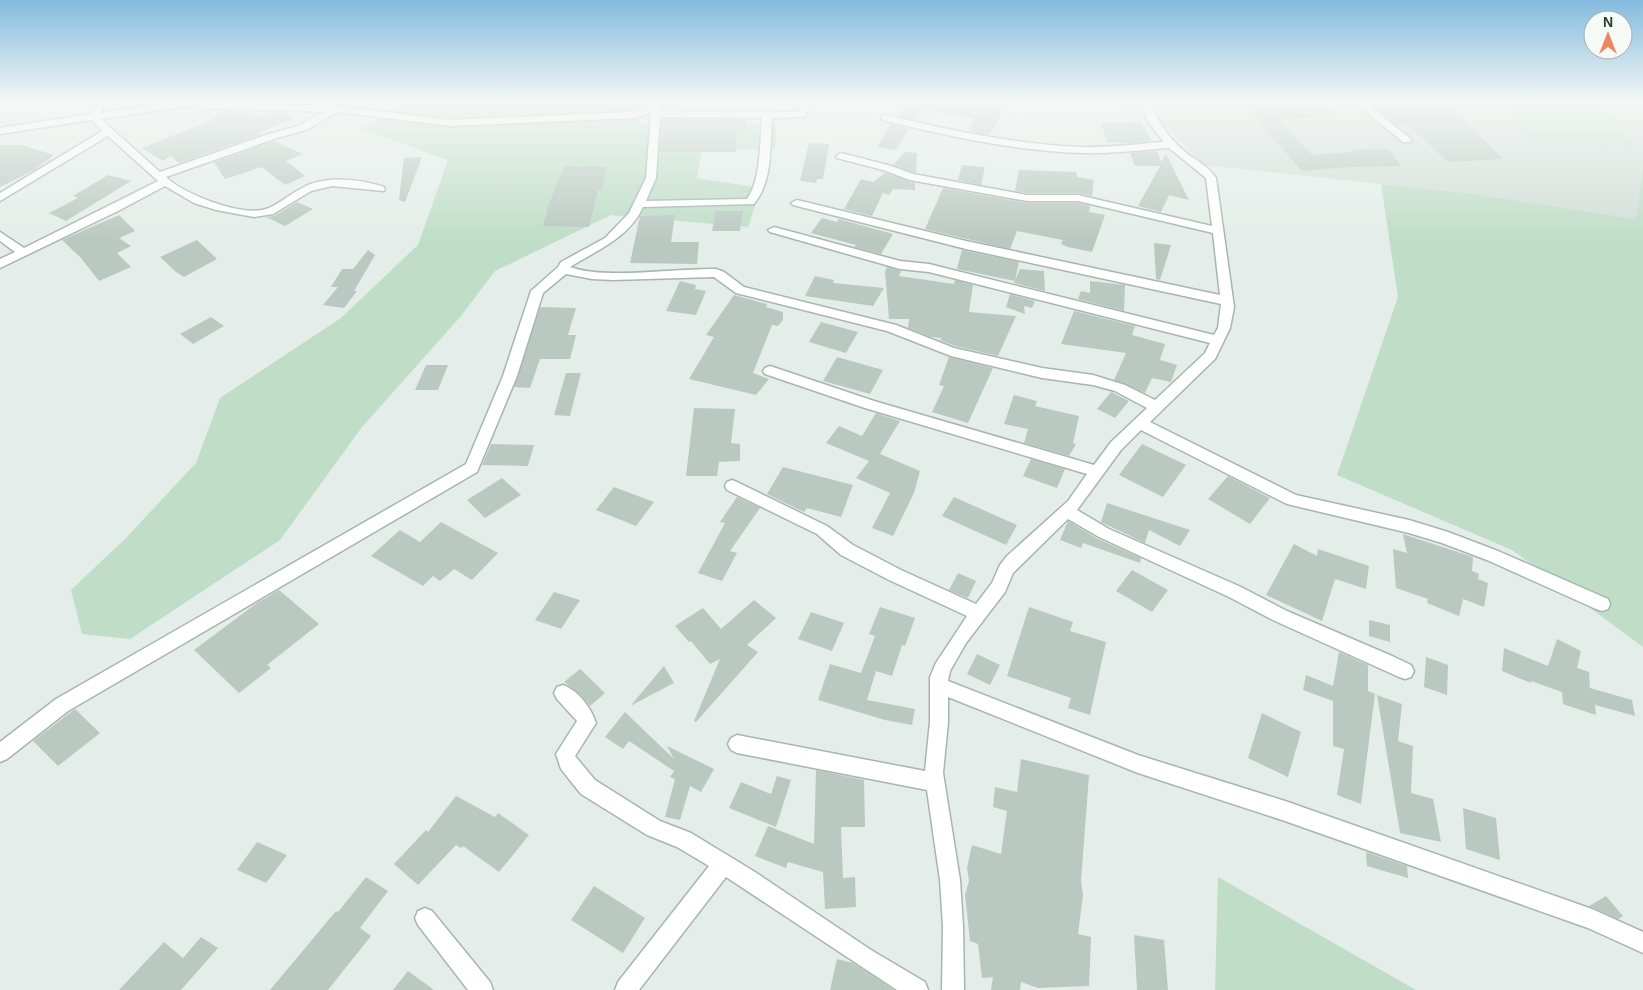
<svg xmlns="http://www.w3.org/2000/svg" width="1643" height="990" viewBox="0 0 1643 990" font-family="Helvetica,sans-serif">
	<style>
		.built { fill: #d3ddd8 }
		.green { fill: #bfddc7 }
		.building { fill: #bac8c2 }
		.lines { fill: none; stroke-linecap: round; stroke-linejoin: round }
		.minor-casing { stroke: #a7b5b0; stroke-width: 3 }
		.minor { fill: #fff; fill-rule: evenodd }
	</style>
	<rect width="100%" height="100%" fill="#e4ede9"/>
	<path class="built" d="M1159,102h484v61l-7,56 -169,-26 -263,-28 -45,-45z"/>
	<path class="green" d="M404,102h235l2,21h136l-2,26h-73l-5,29 64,10 -13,39 -137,-12 -116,56 -34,45 -99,111 -82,113 -150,99 -48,-5 -11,-44 54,-51 71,-76 24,-65 121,-80 77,-73 30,-85 -86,-31z
		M1507,102h93l34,46 -104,-9z
		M1643,163v484l-131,-97 -175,-75 61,-178 -17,-113 86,9 169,26z
		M1218,877l198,113h-201z"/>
	<path class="building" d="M906,102h97l-3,15 -11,18 -19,-4 3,-13 -49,-8 1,-7 -10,17 -18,-4z
		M1241,102h82l13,13 -56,5 32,35 41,-3 -2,-2 37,-1 13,17 -52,1 -47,4z
		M1368,102h77l58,57 -55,3 -40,-37 -10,1z
		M226,110l15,1 19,6 12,-5 13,1 9,5 -36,15 3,2 -82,28 -8,-7 -8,5 -21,-13 58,-23z
		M662,119l85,1 -1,13h-9l-1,19h-76z
		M1141,122l11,19 -25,2 -20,-1 -6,-19z
		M891,124l18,5 -13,21 -19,-3z
		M274,141l29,13 -17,7 19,15 -20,9 -23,-18 -37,12 -11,-17z
		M809,143l20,1 -6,35h-6l-1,4 -16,-2z
		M0,145h21l33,10 -20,15 -34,17z
		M1157,151l4,11 5,-8 23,46 -20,-5 -8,17 -23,-6 22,-40h-25l-5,-13z
		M905,152l12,1 -1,20 -23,-8z
		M422,157l-17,45 -6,-2 5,-42z
		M962,165l23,2 -4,18 -23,-5z
		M564,166l43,1 -5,23h-4l-9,37 -46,-1 6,-22z
		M1019,170l57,2 1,5 17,3 -2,16 -14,-3h-51l-12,-2z
		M885,173l30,10v7l-22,-1 -4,6 -6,-2 -11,23 -28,-7 17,-30 12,3z
		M108,175l23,6 -65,40 -17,-8 29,-15 -5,-2z
		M943,188l84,15h51l12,3 -1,6 16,3 -13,37 -24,-5 -7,-3 2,-4 -46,-9 -7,18 -85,-20z
		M297,202l16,7 -28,17 -19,-9 8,-1z
		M716,211h27l-3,20h-28z
		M119,215l16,16 -16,7 12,8 -14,7 14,14 -32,14 -18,-23 -19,-18z
		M675,215l-4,27h28l-2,22 -67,-1 10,-47z
		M822,218l15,4 2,-3 54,15 -12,20 -27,-7 2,-2 -45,-12z
		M197,240l20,19 -33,18 -8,-5 -16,-15z
		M1154,243l17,2 -11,35 -4,-1z
		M368,250l7,5 -21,36h3l-13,17 -21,-3 15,-18h-7l11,-18h11z
		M962,250l57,12 -4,19 -58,-12z
		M887,267l14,4 -2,5 55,8 1,-4 18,5 -4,27 47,4 -18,40 -43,-10 -15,-6 2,-2 -11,-1 -23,-9 1,-9h-20l-4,-47z
		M1020,269l24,2 1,20 -31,-8z
		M815,276l19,4 -1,3 51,5 -11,18 -68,-10z
		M680,281l16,4 -1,4 11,2 -10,24 -30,-4z
		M1090,281l35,4 -1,26 -46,-12 3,-8 9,2z
		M1010,294l25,7 -3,7 -8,-2 1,8 -19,-7z
		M734,295l33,9 -1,3 17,5v8l-5,6 -6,-1 -19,48 16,6 -13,16 -67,-16 25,-42 -8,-2z
		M540,307l36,1 -8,27h8l-6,24h-30l-10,29 -16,-1z
		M1074,311l61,15 -3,9 33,9 -5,16 17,5 -6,17 -19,-4 -7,15 -31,-13 12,-27 -65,-9z
		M211,317l13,9 -31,18 -13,-10z
		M821,322l37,10 -12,21 -37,-11z
		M837,357l46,13 -13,24 -47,-13z
		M949,357l44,11 -25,55 -36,-11 12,-26 -5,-1z
		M426,365h22l-10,25h-23z
		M566,373h15l-11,43 -16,-1z
		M1111,392l18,9 -14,17 -18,-9z
		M1014,395l23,6 -2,5 44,10 -6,27 3,1 -7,12 -45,-13 4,-14 -24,-5z
		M694,408l41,1 -4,34 9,1v17l-21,1 -2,14h-31z
		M876,413l24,8 -20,33 40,17 -6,22 -21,43 -21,-8 18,-35 -34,-15 13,-17 -43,-18 13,-17 23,10z
		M491,444l43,1 -6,21 -46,-1z
		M1142,444l44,21 -23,32 -44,-22z
		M1031,459l34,10 -8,19 -34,-12z
		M783,467l70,18 -12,32 -34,-9 -3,4 -37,-18z
		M1228,476l42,22 -20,26 -42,-25z
		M502,478l19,17 -36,23 -18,-18z
		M614,487l40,15 -18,24 -40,-16z
		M737,497l23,11 -30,43 7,2 -15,28 -24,-8 27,-50 -5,-1z
		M954,497l63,28 -11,20 -64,-29z
		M1107,503l40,13 43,14 -10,16 -31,-16 -4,13 -44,-21z
		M1068,521l30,18 43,19 -1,5 -57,-20 -2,5 -21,-8z
		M441,522l57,31 -26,27 -18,-11 -14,12 -7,-5 -10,10 -52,-30 29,-26 20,12z
		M1403,534l70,23 -1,14 7,3 -1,5 10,4 -4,24 -21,-8 -4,17 -32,-13 1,-4 -32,-11 -3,-39 14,4z
		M1294,544l23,12 1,-7 51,17 -3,23 -31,-10 -13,42 -56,-26z
		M1132,570l36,20 -16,22 -36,-21z
		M958,573l18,8 -8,17 -19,-8z
		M279,590l40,34 -52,41 4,3 -32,25 -45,-43 63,-47z
		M554,592l26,8 -19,29 -26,-9z
		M754,600l22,18 -29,27 11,7 -62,70 -2,-1 26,-62 -10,5 -19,-23 -2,1 -14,-16 28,-18 18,21z
		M880,607l35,11 -10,28 -3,-1 -10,31 -16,-5 -9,29 48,9 -3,16 -27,-5 -67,-20 12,-36 31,9 14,-37 -6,-2z
		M1029,607l44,15 -3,9 36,11 -16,73 -22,-7 3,-10 -64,-22z
		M811,612l33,11 -12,28 -34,-12z
		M1369,620l21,5v17l-21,-6z
		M1557,639l24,12 -4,17 12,4 1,16 42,12 3,16 -40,-11 1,10 -33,-11 -1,-12 -31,-11v2l-29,-12 2,-23 44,18z
		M1339,652l29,13v26l7,3 -14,110 -24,-9 7,-46 -11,-3v-45l-30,-11 3,-15 27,11z
		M977,654l23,11 -10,20 -23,-11z
		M1426,657l22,8 -1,30 -23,-8z
		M664,666l10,17 -42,22v-1z
		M580,669l25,24 -15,13 -10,-12 -16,-12z
		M1377,695l25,9 -4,37 15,5 -2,47 22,6 8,43 -41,-9z
		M75,709l25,24 -42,33 -25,-25z
		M625,712l49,47 -7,-13 47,23 -13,23 -11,-6 -10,34 -15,-3 10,-38 -5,-2 4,-6 -45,-30 -6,8 -18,-12z
		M1262,713l39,19 -13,45 -40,-19z
		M1021,759l68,16 -8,106 2,14 -5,39 13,3 -2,49 -51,2 -17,-6 -1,8h-29l2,-13 -11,1 -4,-34 -8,-3 -5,-46 4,-14 -2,-13 5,-23 29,9 6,-43 -14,-4 2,-20 22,5z
		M816,770l48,10 1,47h-24l2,51 12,-1 1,30 -31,2 -2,-37 -35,-10 -2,6 -31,-12 13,-30 46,18z
		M777,776l14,4 -15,47 -47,-19 12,-26 30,12z
		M456,796l39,21 3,-4 31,22 -30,37 -36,-26 -2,2 -5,-3 -38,40 -24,-21 32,-34 2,2z
		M1463,808l33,10 4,42 -34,-11z
		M257,842l30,13 -21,28 -29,-13z
		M1366,852l41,14 1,12 -41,-12z
		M366,877l22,14 -28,37 11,8 -43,54h-58l66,-79 2,1z
		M594,886l51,32 -22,35 -52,-33z
		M1606,896l17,20 -5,3 -29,-13z
		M1134,935l30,5 4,50h-31z
		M201,937l17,11 -37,42h-62l45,-48 19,16z
		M837,959l16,4 41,27h-64z
		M408,971l26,19h-41z"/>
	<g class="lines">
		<g class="minor-casing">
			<path id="minor" d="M95,102h10l-4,11 73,-11 162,4 114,14 182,-8 13,-4 6,-6h11l-1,9 136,1 5,-10h10l-7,15 -33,1c-2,28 1,63 -18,86l-111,3c-14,31 -46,43 -73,60 35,13 106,1 146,2l8,3 20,15 152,38 58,23 88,20 51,7 32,10 30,15 50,-47 5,-10 -281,-71 -29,-3 -130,-37 -2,-2 6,-3 126,34 29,3 285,71 4,-7 3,-24 -255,-55 -173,-44 -2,-2 6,-3 169,41 254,54 -7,-62 -135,-32h-51l-117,-21 -27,-10 -46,-12 -1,-2 5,-3 50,13 22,8 114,21h51l134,31 -6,-48 -37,-30c-29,2 -58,6 -88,5 -66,-2 -132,-17 -196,-32l-5,-3 5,-3c64,15 129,29 195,32 28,1 56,-3 84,-5l-16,-20 -6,-15 -18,-2 -5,-3h30c9,19 18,34 34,48 11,10 25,15 33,28l18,129 -4,21 -15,31 -65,63 146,73 113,25 39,12 50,19 110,48 2,5 -2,5 -6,2 -6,-2 -109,-49 -45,-17 -33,-10 -122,-29 -146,-74 -20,20 -44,60 32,19 132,58 46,24 105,45 19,9 3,6 -3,6 -6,2 -6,-2 -124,-56 -46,-24 -130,-60 -31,-18 -55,54 -8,19 -39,51 -16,28 -2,10 190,74 147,46 307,108 51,23v21l-55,-25 -303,-107 -147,-48 -190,-76v25l-5,51 17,107 3,46 1,64h-22l1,-64 -3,-46 -13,-90 -190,-37 -6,-3 -3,-6 3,-6 6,-3 188,36 5,-49v-45l6,-14 31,-47 -78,-36 -48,-25 -24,-21 -90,-44 -2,-4 2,-4 5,-2 5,2 90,44 26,19 48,25 75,34 16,-21 8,-18 7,-9 61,-55 19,-27 -222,-66 -100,-34 -2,-3 2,-3 5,-2 104,35 220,64 17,-23 36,-34 -32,-17 -22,-6 -51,-7 -91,-22 -64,-25 -151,-38 -22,-16 -101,3 -21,-1 -26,-5 -23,19 -26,83 -40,96 -409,239 -61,48 -7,3v-20l56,-43 410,-235 37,-88 28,-85 27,-24 3,-5 44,-24 24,-25 17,-35 5,-65 -18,5 -183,8 -113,-14 -31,18 -29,8 -111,39c18,17 75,40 100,32 12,-4 24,-15 36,-21 24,-13 57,-9 82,-1l1,2 -1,2 -52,-5 -21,5 -38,23 -19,3 -38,-7 -22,-7 -29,-17 -47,25 -118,57v-9l15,-7 -15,-11v-9l24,16 134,-67 -50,-45 -108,65v-8l102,-62 -11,-11 -91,14v-6l90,-14zM180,107l143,5 -25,14 -29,8 -109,38 -59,-53zM660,117l102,1c-2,22 -1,63 -15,81l-101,2 10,-23z
				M1354,102h11l47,38 -1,2h-8z
				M563,685c16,6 28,23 33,38l-21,33 20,24 65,41 31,12 64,39 116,78 54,32 3,8h-31l-171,-113 -87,113h-24l3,-8 91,-116 -32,-19 -30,-12 -66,-41 -20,-25 -5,-15 21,-33 -20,-22 -3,-6 3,-6z
				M425,908l7,3 58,71 3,8h-25l-50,-65 -3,-7 3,-7z"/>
		</g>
		<use href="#minor" class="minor"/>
	</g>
	<linearGradient id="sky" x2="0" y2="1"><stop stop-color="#84bbde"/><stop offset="0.42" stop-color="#f3f7f5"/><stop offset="1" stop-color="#f3f7f5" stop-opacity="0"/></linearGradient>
	<rect width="1643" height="241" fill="url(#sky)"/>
	<g transform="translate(1608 35)"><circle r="24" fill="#f5faf7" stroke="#a1afaa"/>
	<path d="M0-4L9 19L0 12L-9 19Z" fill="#eb8764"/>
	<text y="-8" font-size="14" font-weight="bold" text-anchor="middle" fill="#243e37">N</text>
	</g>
</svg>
